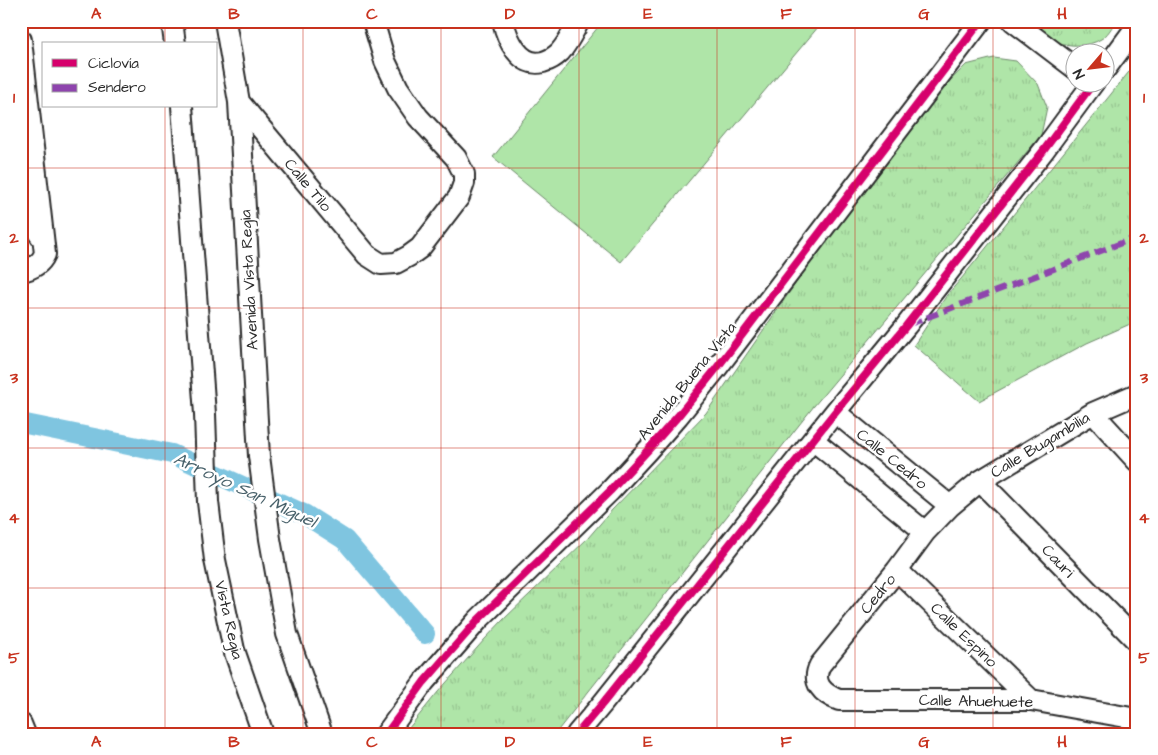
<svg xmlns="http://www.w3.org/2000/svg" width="1158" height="755" viewBox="0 0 1158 755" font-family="'Architects Daughter',sans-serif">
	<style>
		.grass { fill: url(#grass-tufts); stroke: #6d886a }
		.garden { fill: #afe5a8; stroke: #6d886a }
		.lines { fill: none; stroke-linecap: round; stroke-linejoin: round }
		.canal { stroke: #7fc5e0; stroke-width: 20 }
		.minor-casing { stroke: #2b2b2b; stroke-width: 24 }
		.minor { stroke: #fff; stroke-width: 20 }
		.quiet { stroke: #8e44ad; stroke-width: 6; stroke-dasharray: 12 6; stroke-linecap: butt }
		.cycleway-casing { stroke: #fff; stroke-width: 11 }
		.cycleway { stroke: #d6006c; stroke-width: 8 }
		.grid { fill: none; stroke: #c8321e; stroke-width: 1; stroke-opacity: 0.55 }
		.labels { text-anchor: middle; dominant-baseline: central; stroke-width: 5; stroke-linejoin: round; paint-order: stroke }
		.street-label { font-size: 16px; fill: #2b2b2b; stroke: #fff }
		.water-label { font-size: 18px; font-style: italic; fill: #48616a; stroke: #fff }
		.neatline { fill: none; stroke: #c8321e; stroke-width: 2 }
		.grid-label { font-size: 16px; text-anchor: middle; font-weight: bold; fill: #c8321e }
	</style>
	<defs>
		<pattern id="grass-tufts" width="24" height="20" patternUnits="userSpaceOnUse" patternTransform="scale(1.25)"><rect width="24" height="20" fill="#afe5a8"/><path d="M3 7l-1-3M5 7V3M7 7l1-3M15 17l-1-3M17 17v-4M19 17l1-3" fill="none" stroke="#97c591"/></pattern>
	</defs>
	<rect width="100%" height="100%" fill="#fff"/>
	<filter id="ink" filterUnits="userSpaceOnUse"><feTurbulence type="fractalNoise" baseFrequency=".02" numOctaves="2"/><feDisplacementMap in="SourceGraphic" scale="10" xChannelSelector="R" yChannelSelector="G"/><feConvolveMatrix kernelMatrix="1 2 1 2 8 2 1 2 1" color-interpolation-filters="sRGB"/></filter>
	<g filter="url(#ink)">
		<path class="grass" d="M1036,21h80c-4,6 -9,15 -15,18 -12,8 -33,8 -46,2 -8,-4 -15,-12 -19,-20z
			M994,58l22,3 22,23 9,23 -6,28 -227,271 -259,328h-151l34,-42 47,-53 18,-19 85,-82 24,-28 94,-97 103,-149 122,-165 35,-34z
			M1137,62v259l-50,22 -108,58 -65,-56 33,-50 14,-16z"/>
		<path class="garden" d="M603,21h211l5,5 -198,236 -128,-105z"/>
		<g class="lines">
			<path class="canal" d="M21,423l151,31 132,60 41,26 80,94"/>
			<g class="minor-casing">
				<path id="minor" d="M172,21l3,23
					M225,21l14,81 20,354 11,83 17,95 35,100
					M503,21c4,18 17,47 40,41 7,-2 12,-5 17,-10 8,-9 13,-20 19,-31
					M1013,21l63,48
					M21,40l24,214c-5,11 -13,15 -24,17
					M1106,68l31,-42
					M239,102l128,153 14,9 15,-1 13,-7 11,-8 39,-51 5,-14v-9l-8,-16 -38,-41 -20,-29 -13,-27 -12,-40
					M182,106l23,308 3,88 7,58 19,90 29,84
					M21,208l21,30
					M1137,394l-44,19 -113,68 -30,25 -25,26 -28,38 -77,95c-9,18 3,29 19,35h192l106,19
					M835,412l115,94
					M1093,413l44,48
					M813,440l112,92
					M980,481l157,160
					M897,570l134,130
					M21,724l4,10
					M386,734l38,-52 54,-62 132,-129 38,-41 30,-34 38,-47 265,-348
					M577,734l26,-31 232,-291 71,-86 138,-176 50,-68"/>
			</g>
			<use href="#minor" class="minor"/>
			<path class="quiet" d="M910,324l227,-87"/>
			<g class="cycleway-casing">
				<path id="cycleway" d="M386,734l38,-52 54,-62 132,-129 38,-41 30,-34 38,-47 265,-348
					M577,734l26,-31 232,-291 71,-86 138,-176 50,-68"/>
			</g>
			<use href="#cycleway" class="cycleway"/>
		</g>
	</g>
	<path class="grid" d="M165,21v23M303,21v713M441,21v713M579,21v713M717,21v713M855,21v713M993,21v713M165,106v628M21,168h1116M21,308h1116M21,448h1116M21,588h1116"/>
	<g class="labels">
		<g class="street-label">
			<text transform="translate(308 185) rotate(50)">Calle Tilo</text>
			<text transform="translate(249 280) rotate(-93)">Avenida Vista Regia</text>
			<text transform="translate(687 381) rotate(-51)">Avenida Buena Vista</text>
			<text transform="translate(1040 445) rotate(-31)">Calle Bugambilia</text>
			<text transform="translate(892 459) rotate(39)">Calle Cedro</text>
			<text transform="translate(1058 561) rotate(46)">Cauri</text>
			<text transform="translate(878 594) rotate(-51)">Cedro</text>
			<text transform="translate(229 620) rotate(77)">Vista Regia</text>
			<text transform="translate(964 635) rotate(44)">Calle Espino</text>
			<text transform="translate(976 701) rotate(1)">Calle Ahuehuete</text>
		</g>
		<g class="water-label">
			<text transform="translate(245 490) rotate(25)">Arroyo San Miguel</text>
		</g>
	</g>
	<rect width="1158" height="755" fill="none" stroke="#fff" stroke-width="55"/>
	<rect x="42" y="42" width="175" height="65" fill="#ffffff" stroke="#aaaaaa"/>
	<rect x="52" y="59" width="25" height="8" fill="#d6006c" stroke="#aaaaaa"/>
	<text x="88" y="68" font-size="15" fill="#2b2b2b">Ciclovía</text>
	<rect x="52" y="84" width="25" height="8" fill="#8e44ad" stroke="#aaaaaa"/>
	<text x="88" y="92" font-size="15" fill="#2b2b2b">Sendero</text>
	<g transform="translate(1090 68) rotate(242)"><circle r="24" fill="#ffffff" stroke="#aaaaaa"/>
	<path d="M0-4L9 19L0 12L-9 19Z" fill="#c8321e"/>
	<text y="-8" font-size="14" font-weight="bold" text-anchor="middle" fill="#2b2b2b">N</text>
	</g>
	<rect x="28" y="28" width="1102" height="700" class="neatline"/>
	<g class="grid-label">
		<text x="96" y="19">A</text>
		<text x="234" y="19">B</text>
		<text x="372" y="19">C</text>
		<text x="510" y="19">D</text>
		<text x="648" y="19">E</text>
		<text x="786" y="19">F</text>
		<text x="924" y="19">G</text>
		<text x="1062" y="19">H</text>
		<text x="14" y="103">1</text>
		<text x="1144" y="103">1</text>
		<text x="14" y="243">2</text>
		<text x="1144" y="243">2</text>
		<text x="14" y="383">3</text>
		<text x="1144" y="383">3</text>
		<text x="14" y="523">4</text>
		<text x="1144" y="523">4</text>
		<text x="14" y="663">5</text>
		<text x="1144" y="663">5</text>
		<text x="96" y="747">A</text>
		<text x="234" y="747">B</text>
		<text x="372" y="747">C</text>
		<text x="510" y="747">D</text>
		<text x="648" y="747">E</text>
		<text x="786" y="747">F</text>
		<text x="924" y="747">G</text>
		<text x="1062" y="747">H</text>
	</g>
</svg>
